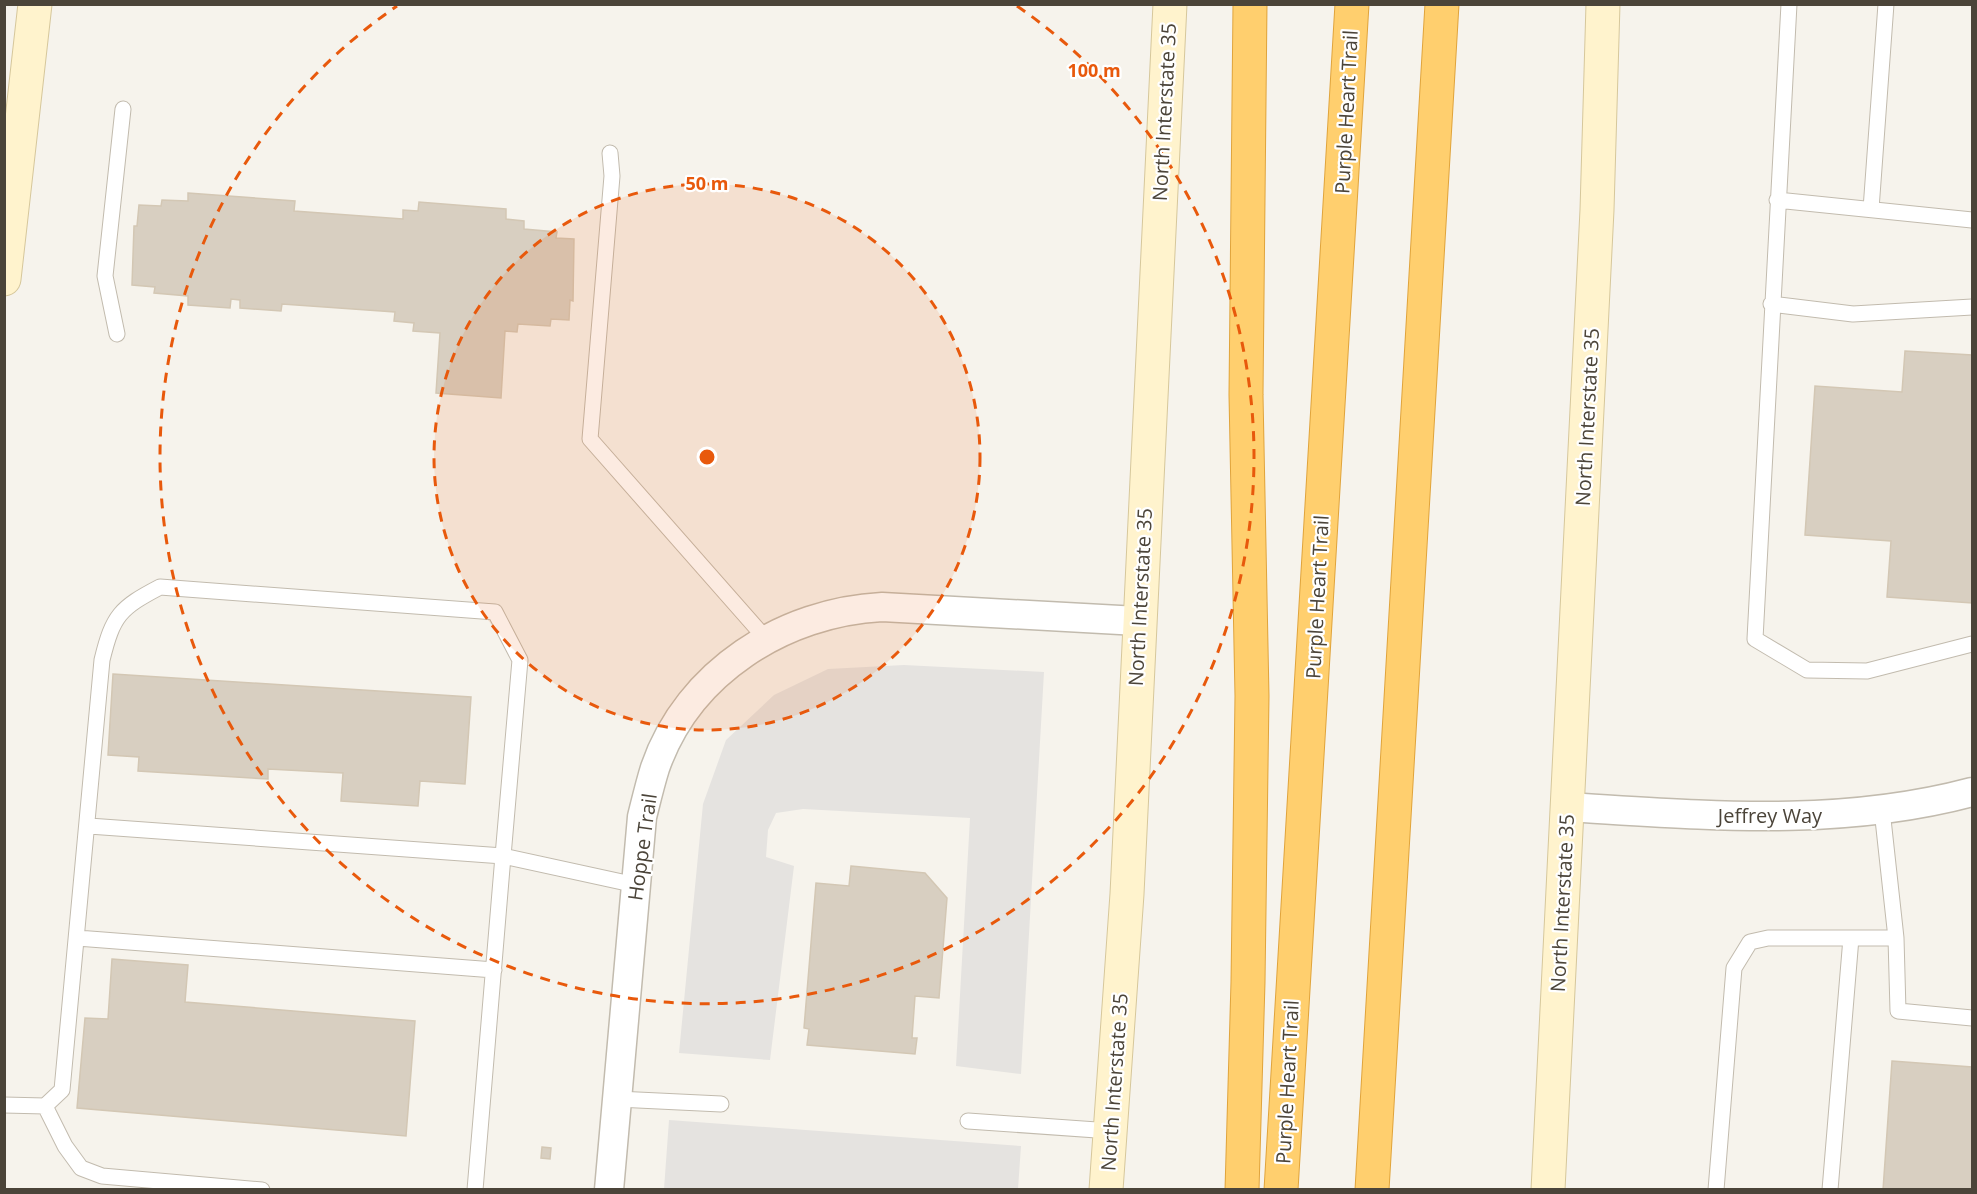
<svg xmlns="http://www.w3.org/2000/svg" width="1977" height="1194" viewBox="0 0 1977 1194" font-family="'Open Sans',sans-serif">
	<style>
		.parking { fill: #e5e3e0 }
		.building { fill: #d8cfc1; stroke: #d3c7b4; stroke-width: 1.5 }
		.lines { fill: none; stroke-linecap: round; stroke-linejoin: round }
		.lane-casing { stroke: #c2bbae; stroke-width: 17 }
		.street-casing { stroke: #c2bbae; stroke-width: 31 }
		.secondary-casing { stroke: #d6c79b; stroke-width: 35 }
		.highway-casing { stroke: #e0a43c; stroke-width: 35 }
		.lane { stroke: #fff; stroke-width: 15 }
		.street { stroke: #fff; stroke-width: 28 }
		.secondary { stroke: #fff3cd; stroke-width: 33 }
		.highway { stroke: #ffcf6e; stroke-width: 33 }
		.ring { fill: none; stroke: #e8590c; stroke-width: 3; stroke-dasharray: 10 8 }
		.labels { text-anchor: middle; dominant-baseline: central; stroke-width: 4.5; stroke-linejoin: round; paint-order: stroke }
		.street-label { font-size: 20px; fill: #4b4439; stroke: #fff }
		.centre { fill: #e8590c; stroke: #fff; stroke-width: 3 }
		.ring-label { font-size: 18px; text-anchor: middle; font-weight: bold; fill: #e8590c; stroke: #fff; stroke-width: 4.5; stroke-linejoin: round; paint-order: stroke }
	</style>
	<rect width="100%" height="100%" fill="#f6f3ec"/>
	<path class="parking" d="M904,665l140,7 -23,402 -65,-8 14,-248 -167,-9 -27,4 -8,17 -2,27 28,9 -24,194 -91,-7 24,-249 23,-64 48,-45 54,-26z
		M669,1120l352,26 -3,43h-354z"/>
	<path class="building" d="M188,193l107,8 -1,10 109,8v-9l15,1 1,-9 87,7v10l18,2v8l33,3 -1,6 18,1 -1,62 -3,-1 -1,20 -18,-1 -1,7 -32,-2 -1,8 -12,-1 -4,67 -65,-5 4,-60 -27,-2 1,-8 -20,-2 1,-9 -113,-8 -1,7 -41,-3v-8l-9,-1 -1,9 -42,-3v-9l-34,-3 1,-6 -23,-2 2,-59h3l2,-21 22,1 1,-6 26,1z
		M1905,351l67,4v248l-85,-6 4,-56 -86,-6 10,-149 87,6z
		M113,674l358,23 -6,87 -45,-3 -2,25 -77,-5 2,-28 -75,-4v10l-130,-8 1,-14 -31,-2z
		M851,866l74,7 22,25 -8,100 -24,-2 -3,42h5l-2,16 -108,-9 2,-16 -5,-1 12,-145 33,3z
		M112,959l76,6 -3,37 230,19 -9,115 -329,-28 8,-90 23,1z
		M1892,1061l80,6v123h-89z
		M542,1147l9,1 -1,11 -9,-1z"/>
	<g class="lines">
		<g class="lane-casing">
			<path id="lane" d="M1789,4l-34,635 52,31 60,1 105,-27
				M610,153l2,23 -22,263 177,201
				M1777,200l195,20
				M1871,209l15,-205
				M1771,304l82,10 119,-7
				M117,334l-12,-58 18,-167
				M89,826l414,30 -28,334
				M77,938l417,32
				M1896,938l2,73 74,7
				M617,1099l104,5
				M4,1105l41,1 17,-16 40,-430c11,-45 18,-52 58,-73l335,25 25,48 -17,196 133,29
				M45,1106l20,40 16,22 21,8 160,14
				M968,1121l143,10
				M1716,1190l18,-222 16,-26 18,-4h128l-14,-128
				M1830,1190l21,-252"/>
		</g>
		<g class="street-casing">
			<path id="street" d="M1567,807c137,8 270,21 405,-15
				M609,1190l33,-373c4,-16 8,-33 13,-49 33,-96 129,-156 227,-161l256,14"/>
		</g>
		<g class="secondary-casing">
			<path id="secondary" d="M4,279l31,-275
				M1106,1190l21,-296 43,-890
				M1548,1190l49,-980 6,-206"/>
		</g>
		<g class="highway-casing">
			<path id="highway" d="M1242,1190l6,-208 4,-286 -6,-301 4,-391
				M1281,1190l71,-1186
				M1372,1190l70,-1186"/>
		</g>
		<use href="#lane" class="lane"/>
		<use href="#street" class="street"/>
		<use href="#secondary" class="secondary"/>
		<use href="#highway" class="highway"/>
	</g>
	<circle cx="707" cy="457" r="273" fill="#e8590c" fill-opacity=".12"/>
	<g class="ring">
		<circle cx="707" cy="457" r="273"/>
		<path d="M1017 6A547 547 0 1 1 397 6"/>
	</g>
	<g class="labels">
		<g class="street-label">
			<text transform="translate(1164 112) rotate(-87)">North Interstate 35</text>
			<text transform="translate(1346 112) rotate(-87)">Purple Heart Trail</text>
			<text transform="translate(1587 417) rotate(-87)">North Interstate 35</text>
			<text transform="translate(1140 597) rotate(-87)">North Interstate 35</text>
			<text transform="translate(1317 597) rotate(-87)">Purple Heart Trail</text>
			<text x="1770" y="815">Jeffrey Way</text>
			<text transform="translate(642 847) rotate(-82)">Hoppe Trail</text>
			<text transform="translate(1562 903) rotate(-87)">North Interstate 35</text>
			<text transform="translate(1114 1082) rotate(-86)">North Interstate 35</text>
			<text transform="translate(1287 1082) rotate(-87)">Purple Heart Trail</text>
		</g>
	</g>
	<circle cx="707" cy="457" r="9" class="centre"/>
	<g class="ring-label">
		<text x="1094" y="77">100 m</text>
		<text x="707" y="190">50 m</text>
	</g>
	<rect width="1977" height="1194" fill="none" stroke="#4b4439" stroke-width="12"/>
</svg>
